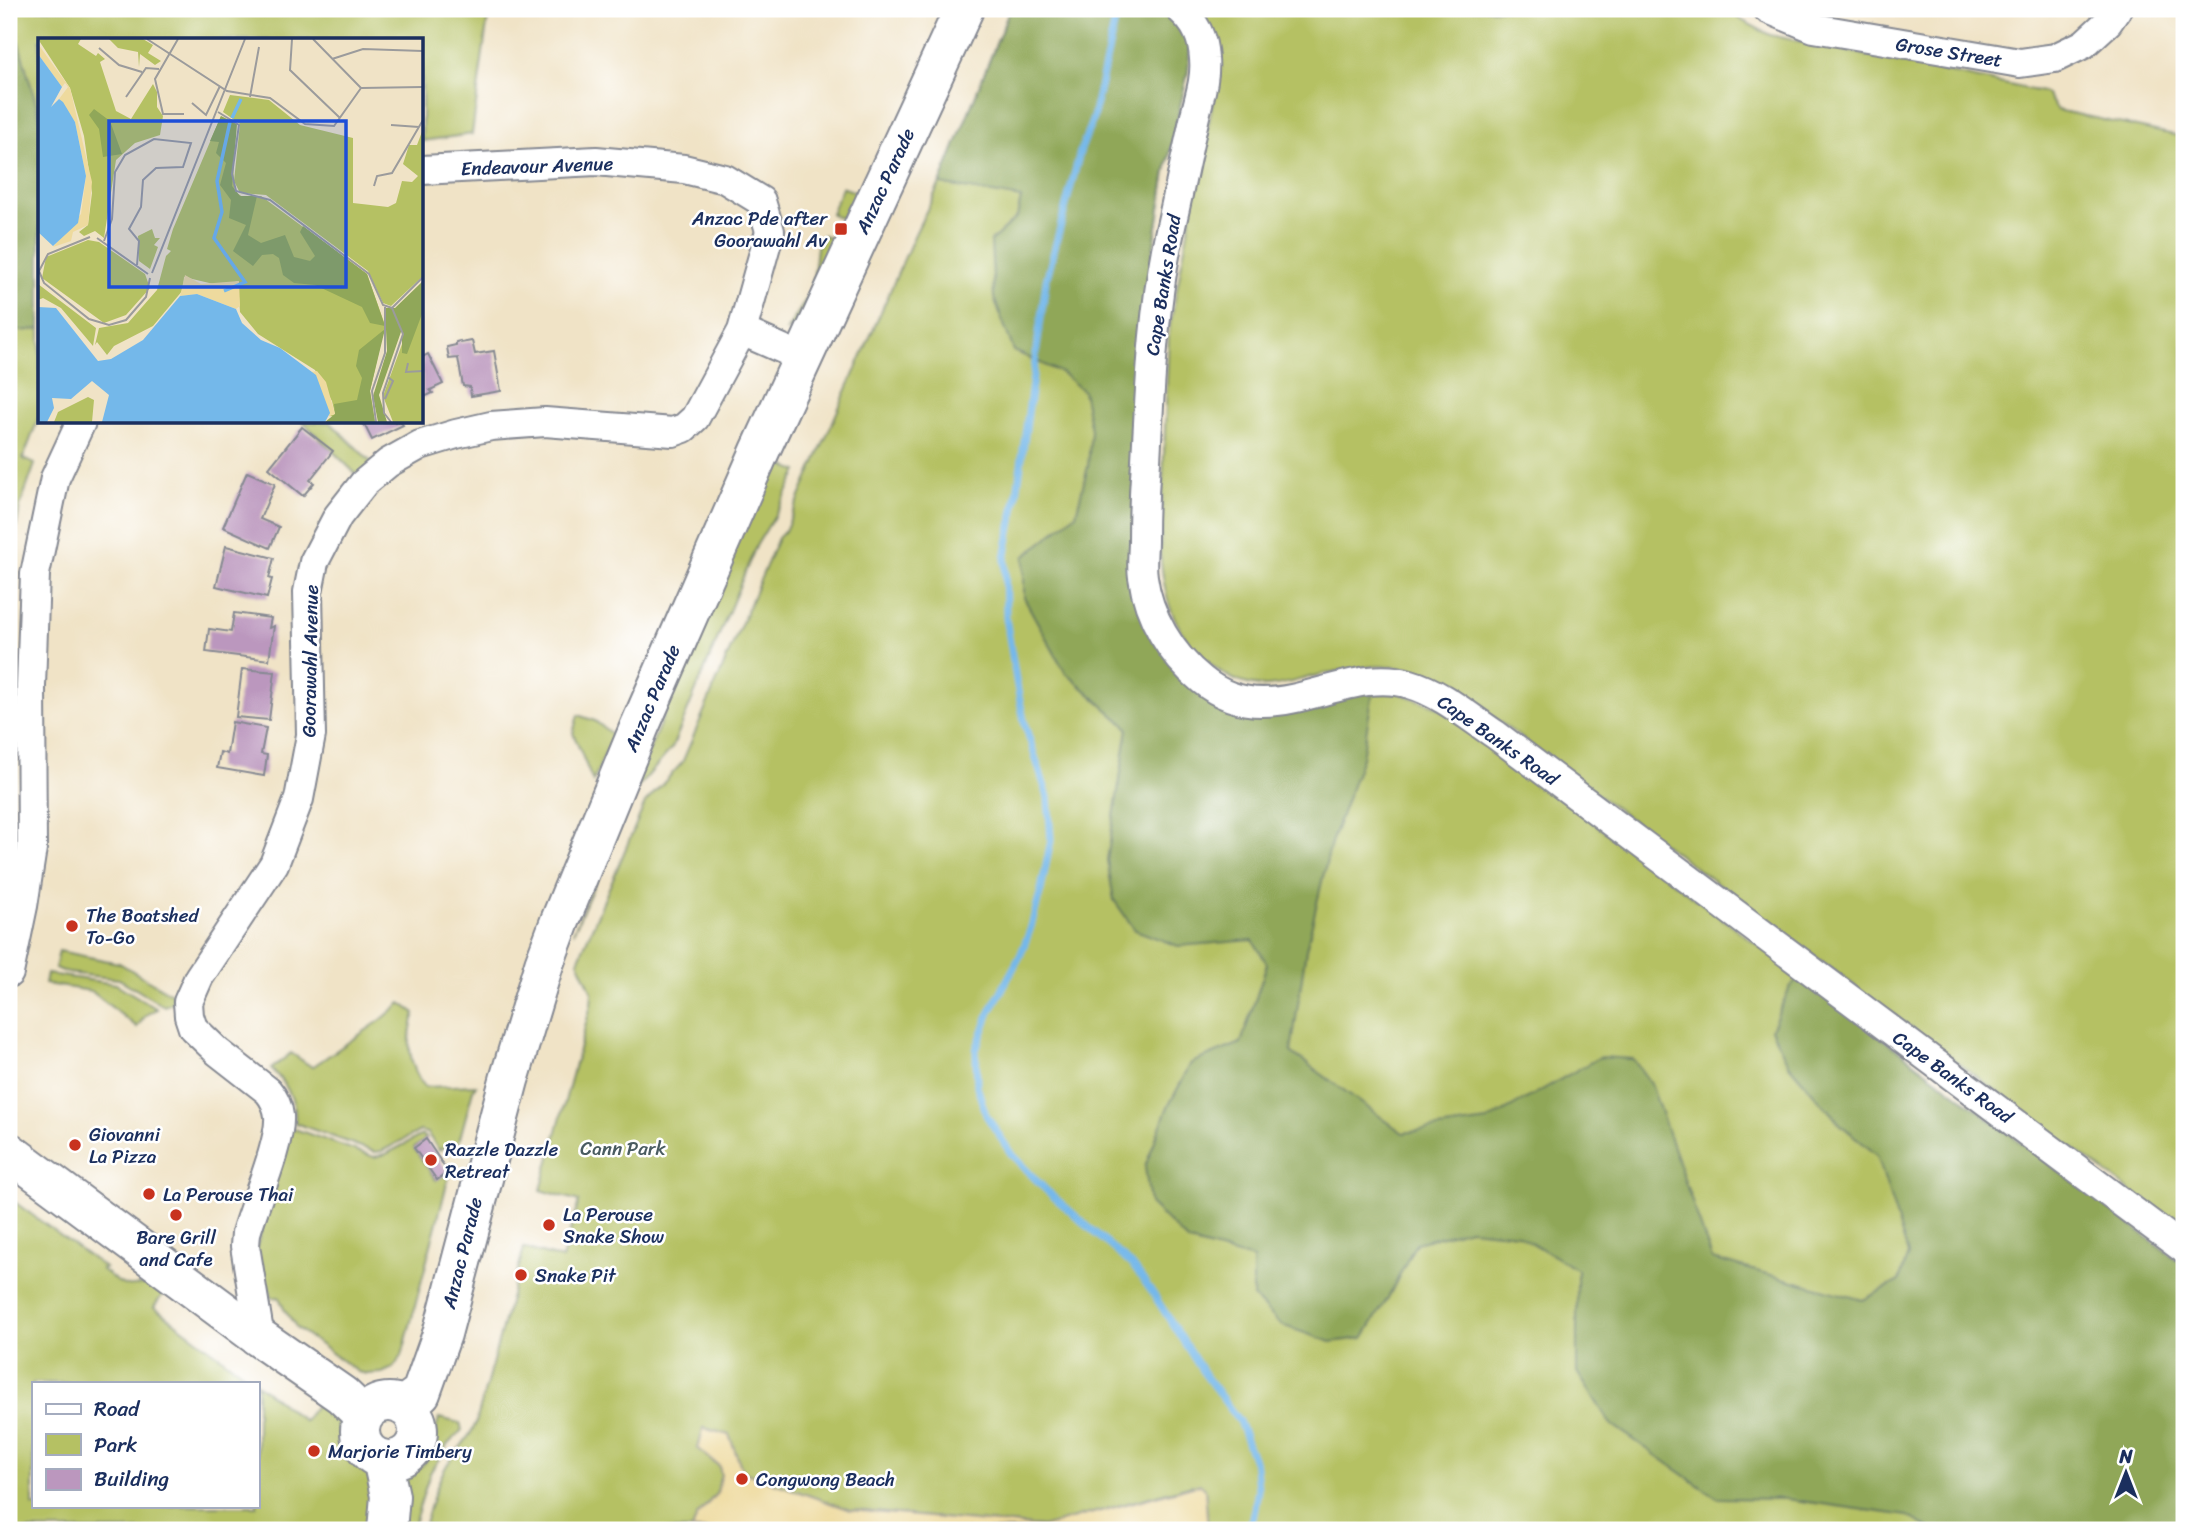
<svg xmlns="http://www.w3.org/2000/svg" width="2193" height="1539" viewBox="0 0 2193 1539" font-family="Sriracha,sans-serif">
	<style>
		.green { fill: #b5c163; stroke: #687860; stroke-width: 2 }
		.forest { fill: #90a759; stroke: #566b5c; stroke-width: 2 }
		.sand { fill: #eeda9e; stroke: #84847e; stroke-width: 2 }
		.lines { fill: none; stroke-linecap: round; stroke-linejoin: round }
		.stream { stroke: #74b8ea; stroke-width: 7 }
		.building { fill: #bb97be }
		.street-casing { stroke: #868992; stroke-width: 32 }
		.secondary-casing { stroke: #868992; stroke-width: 42 }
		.street { stroke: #fff; stroke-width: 28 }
		.secondary { stroke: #fff; stroke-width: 38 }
		.poi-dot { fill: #c8321e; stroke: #fff; stroke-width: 2.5 }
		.labels { text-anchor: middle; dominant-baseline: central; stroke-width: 5; stroke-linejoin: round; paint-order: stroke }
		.street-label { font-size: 19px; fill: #1b2f5e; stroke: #fff }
		.poi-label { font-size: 19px; fill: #1b2f5e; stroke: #fff; text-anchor: start }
		.park-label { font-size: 19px; fill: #495b60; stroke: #fff }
		.inset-river { fill: none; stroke: #74b8ea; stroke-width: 3.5 }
		.inset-road { fill: none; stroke: #9b9b9c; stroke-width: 2 }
		.view { fill: #1d4ed8; fill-opacity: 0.15; stroke: #1d4ed8; stroke-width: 3.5 }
		.inset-edge { fill: none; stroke: #1b2f5e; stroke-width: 3.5 }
	</style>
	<rect width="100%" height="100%" fill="#fff"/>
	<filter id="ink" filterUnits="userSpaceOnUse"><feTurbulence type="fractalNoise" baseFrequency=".0143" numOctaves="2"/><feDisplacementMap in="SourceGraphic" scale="14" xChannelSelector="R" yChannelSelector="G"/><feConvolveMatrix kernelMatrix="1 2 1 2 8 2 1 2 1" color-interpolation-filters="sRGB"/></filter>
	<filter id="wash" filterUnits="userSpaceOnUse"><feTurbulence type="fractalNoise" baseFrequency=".00686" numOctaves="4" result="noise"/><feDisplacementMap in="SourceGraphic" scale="28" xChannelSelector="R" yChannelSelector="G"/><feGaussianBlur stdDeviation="1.57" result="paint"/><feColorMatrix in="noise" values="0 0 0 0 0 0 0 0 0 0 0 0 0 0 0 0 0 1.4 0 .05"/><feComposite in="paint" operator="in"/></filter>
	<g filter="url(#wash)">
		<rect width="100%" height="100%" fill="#f0e3c6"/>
		<path class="green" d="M9,9h480l-17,125 -50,7v-101h-382v374l-17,45 12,5 -15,42 -11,65z
			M1010,9h151l27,62 -22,100 -23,142 -11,256 75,126 192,-2 37,13 365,271 383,553h-976l-3,-40 -13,-5 -149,42 -193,-17 -107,-38 -14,-37 -25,-7 -6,21 21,17 2,8 -4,19 -20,23 -5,14h-249l-18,-6c6,-19 11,-41 22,-59 9,-15 22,-25 29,-42l48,-175 38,11 17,-58 -38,-11 50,-185 1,-13 -14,-31 67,-158 37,-40 96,-225 7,-7 130,-297 30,-61z
			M1196,9h532l15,12 27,14 272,57 5,2 10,16 127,27v1094l-734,-546c-49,-27 -88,-20 -140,-8 -14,4 -27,8 -42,9 -44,2 -84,-40 -98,-79 -6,-17 -8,-35 -10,-53l9,-224 48,-250z
			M842,187l19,7 -15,13 -4,12 -11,-5z
			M823,235l9,4 -14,32 -12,48 -7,8 -12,3 25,-40 5,-43z
			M303,422h27l43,42 -14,13z
			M770,460l28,11 -20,39 -22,36 -84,202 -38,44 -61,141z
			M578,715l17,6 18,14 -20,47 -20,-49z
			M59,951l60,12 53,31v9l-8,3 -45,-27 -51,-6 -13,-5z
			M47,974l69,10 41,25 -11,6 -9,12 -46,-36 -46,-7z
			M401,1003l14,10c-9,26 -7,53 10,74l51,-2 -3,5 -16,59 -11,-3 -7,4 -12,-17 -7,-2 -38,20 -7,1 -80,-29c2,-22 -8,-39 -24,-54l20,-16 21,14 69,-47z
			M289,1127l85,30 12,-3 36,-19 4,4 -12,9 22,32 14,-8 -48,184 -9,12 -11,5 -15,1 -9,-2 -61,-44 -13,-19 -5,-12 -7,1 -16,-49z
			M9,1198l96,70 -4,1c25,19 23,21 53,13l12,8 -12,17 102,76h-223v123h224v-122l47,37 14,-18 18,16 5,27 6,12 22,18 10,54h-370z
			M439,1418l21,5 2,7 -14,14 -18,29 -18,57h-16l7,-53c35,-17 27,-29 36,-59z"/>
		<path class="forest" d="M9,9l31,108v212l-31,3z
			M1010,9h151l23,20 6,19 -2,23 -22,100 -23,142 -11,256 68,122 173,1 -11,66 -31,85 -25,107 -15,102 112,81 84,-12 113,-64 33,2 18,25 61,175 151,41 36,-19 9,-27 -31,-99 -36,-30 -52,-60 -18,-36 19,-42 11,-10 383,288v265h-252l-24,-14 -122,-17 -69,-1 -107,-75 -33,-51v-102l-60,-36 -47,-5 -54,14 -28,55 -25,40 -32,4 -50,-17 -28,-28v-38l-64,-17 -39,-38 -5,-37 22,-58 24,-46 50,-20 26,-79 -14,-24 -75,6 -43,-16 -21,-30 -7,-40 21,-132 -63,-56 -41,-74v-41l52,-43 12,-48 3,-36 -8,-39 -21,-18 -48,-22 -20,-53 -3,-57 26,-24 4,-19 -81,-14z"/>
		<path class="sand" d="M703,1428l26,7 14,37 107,38 192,17 158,-43 5,5 3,41h-516l5,-14 20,-23 4,-19 -2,-8 -21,-17z"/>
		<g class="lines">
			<path class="stream" d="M1121,9l-7,16 -21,93 -13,34 -34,129 -29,213 -12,65 1,59 11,68 8,39 23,72 3,43 -10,50 -11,40 -10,26 -30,56 -14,38 1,36 9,29 26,40 34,35 87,76 19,26 51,80 36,49 17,45 2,23 -4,25 -5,10 -10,6"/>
		</g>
		<g id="blocks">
			<path class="building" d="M460,341l1,2 11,-2 3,13 19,-3 7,40 -30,5 -1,-9 -7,-1 -5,-28 -9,1 -2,-12 9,-2v-3z
				M428,354l15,30 -13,6 3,3 -11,5v-41z
				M363,422h38l2,3 -31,15z
				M302,427l31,24 -23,29 4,3 -11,13 -34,-28z
				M247,472l28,12 -15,35 19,8 -9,21 -47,-21z
				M226,546l48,12 -5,20 3,1 -5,19 -51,-12z
				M234,613l37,5 -2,10 5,-2 -5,34 -63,-8 3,-23 22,3z
				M242,669l33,3 -6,48 -33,-3z
				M232,722l34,6 -5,26 6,1 -3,21 -47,-8 3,-16 7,2z
				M426,1139l22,33 -11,8 -23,-32z"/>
		</g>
	</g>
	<g filter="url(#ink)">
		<use href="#blocks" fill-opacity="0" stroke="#868992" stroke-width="2"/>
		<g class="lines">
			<g class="street-casing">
				<path id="street" d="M1180,9c16,14 23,29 24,50 2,19 -5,39 -9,57 -9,40 -17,80 -26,119 -16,74 -19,150 -23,226 -2,26 -3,52 -3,79 0,12 -2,25 0,37 5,39 28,78 59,103 69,57 140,-17 208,4 31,9 59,33 86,51l688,514
					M1768,9l46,19 206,35 35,-5 29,-14 24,-22 9,-13
					M742,331l61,27
					M9,973l14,-67 9,-58 -1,-162 4,-112 20,-96 26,-56
					M260,1338l-15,-92 1,-13c8,-29 35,-90 33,-117 -1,-9 -5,-18 -11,-25l-50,-39 -25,-24 -4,-12 -1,-14 11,-25 75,-113 25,-65 12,-64 -3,-143 6,-30 24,-46 26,-33 24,-20 32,-18 36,-11 35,-8 54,-4 128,10 11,-4 11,-10 47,-87 28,-100 -9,-30 -36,-22 -41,-10 -88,-8 -174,9"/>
			</g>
			<g class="secondary-casing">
				<path id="secondary" d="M9,1152l251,186 82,57 22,21
					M360 1431a29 29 0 1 1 58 0a29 29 0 1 1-58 0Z
					M403,1406l18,-13 21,-59 67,-254 35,-116 16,-43 79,-193 121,-277 204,-442
					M382,1459l8,37 -3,34"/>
			</g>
			<use href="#street" class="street"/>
			<use href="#secondary" class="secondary"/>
		</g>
	</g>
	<g class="poi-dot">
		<rect x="834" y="222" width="14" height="14" rx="3.5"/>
		<circle cx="72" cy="926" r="7"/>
		<circle cx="75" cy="1145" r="7"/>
		<circle cx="431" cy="1160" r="7"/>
		<circle cx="149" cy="1194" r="7"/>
		<circle cx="176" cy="1215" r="7"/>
		<circle cx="549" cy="1225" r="7"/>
		<circle cx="521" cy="1275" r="7"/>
		<circle cx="314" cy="1451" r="7"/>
		<circle cx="742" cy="1479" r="7"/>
	</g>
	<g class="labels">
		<g class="street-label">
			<text transform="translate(1949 52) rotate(9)">Grose Street</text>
			<text transform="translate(537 166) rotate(-2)">Endeavour Avenue</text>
			<text transform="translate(885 181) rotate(-65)">Anzac Parade</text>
			<text transform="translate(1163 285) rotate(-81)">Cape Banks Road</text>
			<text transform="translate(310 661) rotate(-89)">Goorawahl Avenue</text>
			<text transform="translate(652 698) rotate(-67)">Anzac Parade</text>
			<text transform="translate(1498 740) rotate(35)">Cape Banks Road</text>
			<text transform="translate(1953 1077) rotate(36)">Cape Banks Road</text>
			<text transform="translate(462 1253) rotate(-76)">Anzac Parade</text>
		</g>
		<g class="poi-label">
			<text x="827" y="218" text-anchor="end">Anzac Pde after<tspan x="827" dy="22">Goorawahl Av</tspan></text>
			<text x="86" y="915">The Boatshed<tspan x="86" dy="22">To-Go</tspan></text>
			<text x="89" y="1134">Giovanni<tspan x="89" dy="22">La Pizza</tspan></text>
			<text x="445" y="1149">Razzle Dazzle<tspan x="445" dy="22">Retreat</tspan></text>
			<text x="163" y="1194">La Perouse Thai</text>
			<text x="563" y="1214">La Perouse<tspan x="563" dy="22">Snake Show</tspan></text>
			<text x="176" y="1237" text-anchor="middle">Bare Grill<tspan x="176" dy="22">and Cafe</tspan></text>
			<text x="535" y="1275">Snake Pit</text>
			<text x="328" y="1451">Marjorie Timbery</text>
			<text x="756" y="1479">Congwong Beach</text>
		</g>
		<g class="park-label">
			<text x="623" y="1148">Cann Park</text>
		</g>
	</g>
	<g transform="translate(38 38)">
		<rect width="385" height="385" fill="#f0e3c6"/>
		<path d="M0,1h43l-3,5 18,12 2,-3 7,6 -5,3 16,49 15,8 22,-35 4,8v15l6,9 -3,19 -25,8 -19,17 -12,78 -9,-7 -11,5 -5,-4 9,-7 4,-32 -8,-57 -14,-48zM71,1h34l10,6 -5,8 13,8 -6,4 -15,-11 -1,13 -1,-15 -20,-4zM192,57l39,5 31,25 53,13v65l35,4 8,-4 6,-22 10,1 6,-6 -15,-12 6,-19h8l6,-16v147l-32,30 -8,-3 -15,-32 -102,-76 -26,-2 -6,-12 6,-57 -17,-12zM183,78l11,39 3,37 8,5 18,-1 106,78 18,51 -15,66 5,31 -46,-6 6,-2 -3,-13 -17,-31 -57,-36 -18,-22 -2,-31 -16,5 -38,-9 -1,13 -30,36 -39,20 -7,9 -10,-13 -2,3 4,-17 29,-5 29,-33 9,-34 5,-5 -4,-2 6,-20zM114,191l3,9h5l-6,7 4,2 -8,22 -11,-8 -1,-25zM50,202l11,2 46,32 5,14 -24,27 -22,8 -62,-45 4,-21zM0,246l58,44 -3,18 -32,-38 -18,-10 -5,2zM385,249v135h-30l-10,-26zM50,359l6,3 -2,22h-38l4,-10z" fill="#b5c163"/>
		<path d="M56,71l16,12 12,33 -19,3 -4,-28 -10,-14zM183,78l16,8 -5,62 8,10h17l-9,39 13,8 24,-8 9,22 16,4 5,-5 -15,-24 3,-6 64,48 18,52 -15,-3 -8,-16 -47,-22 -21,-2 -11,-8 -4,-17 -6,-4 -11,1 -9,11 -20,-15 13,-26 -17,-7 2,-18 -11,-15 6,-22 -10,-10 3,-11 -9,-1zM385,243l-1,33 -15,40 -5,-1v-24l-23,66 8,27h-9l-5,-26 14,-45 -2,-43h10zM347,291l-15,62 5,31h-50l10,-8 -1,-10 23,-4 5,-22 -6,-12 3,-16z" fill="#90a759"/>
		<path d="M0,6l32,44 22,94 -4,43 -15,7 -2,9 -18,6 28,-33 5,-38 -11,-54 -16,-23 9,-12 -3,-4 -3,4 -24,-33zM147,237l16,9 38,-3 1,25 -4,3 -39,-15 -17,2zM279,333l9,11 9,32 -6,2 -18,-44z" fill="#eeda9e"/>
		<path d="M0,16l24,33 -11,20 8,-8 4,3 12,20 11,54 -8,47 -25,23 -15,-14zM159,256l39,15 6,14 19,17 19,8 36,27 14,38 -5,9h-223l7,-27 -17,-14 -21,18 -19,-1 2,10 -7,14h-9v-115l18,1 42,53 13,-2 32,-19 37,-44z" fill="#74b8ea"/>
		<path class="inset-river" d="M194,80l9,-19M186,253l21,-9 -31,-44 8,-26 -5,-31 13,-59"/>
		<path class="inset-road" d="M109,1l80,52 43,7 35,26 29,2 27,-38M140,1l-23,40 8,35h21M254,1l-2,31 50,48M275,1l48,49M61,10l20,17 23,7M294,21l31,-10 60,2M323,50l62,-1M88,59l20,-29 13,1M212,59l9,-50M154,65l14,12 14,-29M180,74l21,13 -7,49 4,17 34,9 99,74 14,31 9,3M353,87l28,2M336,148l3,-10 15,-3 31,-53M52,199l-42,17 -9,17 5,12 45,36 20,6 17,-5 20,-23 4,-19M59,200l51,36M66,203l8,-22 3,-47 10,-17 29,-16 37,4 -8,24 -27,1 -13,12 -2,27 -12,22 10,12 -2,24M114,235l93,-234M354,270l31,-31M370,325l-2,9 17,-1M347,361l8,-18 -5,-4M338,384l-4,-31 13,-38v-46M353,384l-7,-9 -1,-20 20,-59 -11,-26"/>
		<path class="view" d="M71,83h237v166h-237z"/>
		<rect width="385" height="385" class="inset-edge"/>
	</g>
	<rect width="2193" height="1539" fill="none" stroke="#fff" stroke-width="35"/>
	<rect x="32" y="1382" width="228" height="126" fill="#ffffff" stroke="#a4acbf" stroke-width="2"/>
	<rect x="46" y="1404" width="35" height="10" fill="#ffffff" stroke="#a4acbf" stroke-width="2"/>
	<text x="94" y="1416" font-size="21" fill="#1b2f5e">Road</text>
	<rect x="46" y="1434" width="35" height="21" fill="#b5c163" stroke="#a4acbf" stroke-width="2"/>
	<text x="94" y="1452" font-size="21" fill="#1b2f5e">Park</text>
	<rect x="46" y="1469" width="35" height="21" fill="#bb97be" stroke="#a4acbf" stroke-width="2"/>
	<text x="94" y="1486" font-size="21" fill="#1b2f5e">Building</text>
	<g transform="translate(2126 1473)" stroke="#ffffff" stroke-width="5" paint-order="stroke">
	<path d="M0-5L12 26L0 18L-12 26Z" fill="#1b2f5e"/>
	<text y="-10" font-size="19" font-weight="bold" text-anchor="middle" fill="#1b2f5e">N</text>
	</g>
</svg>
